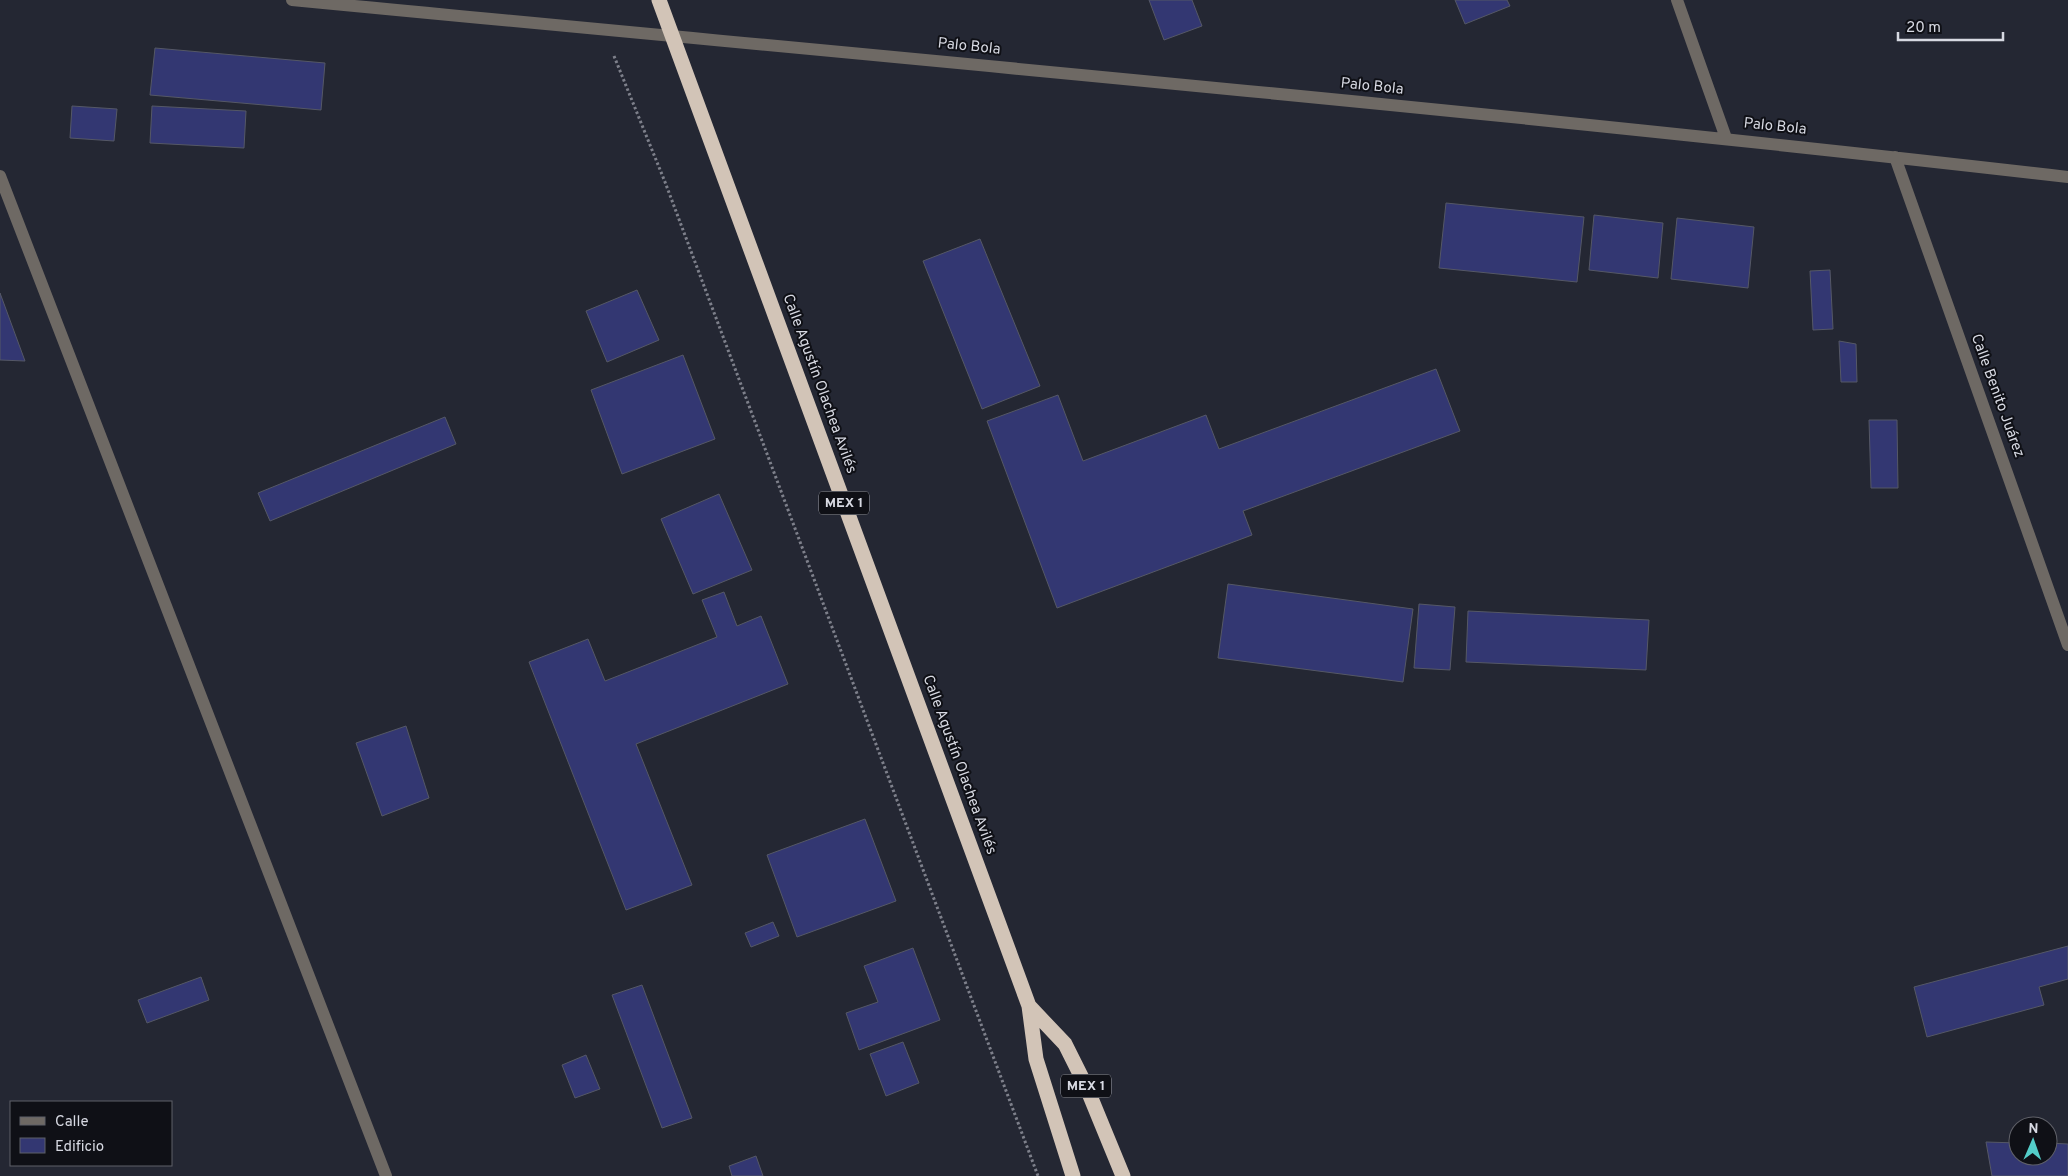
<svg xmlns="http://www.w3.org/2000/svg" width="2068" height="1176" viewBox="0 0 2068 1176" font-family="Overpass,sans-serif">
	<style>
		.building { fill: #333772; stroke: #555866 }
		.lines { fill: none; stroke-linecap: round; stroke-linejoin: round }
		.path { stroke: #7e808b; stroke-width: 3; stroke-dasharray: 2.5 2.5; stroke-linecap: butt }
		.minor { stroke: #6e6964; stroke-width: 12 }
		.highway { stroke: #d2c4b7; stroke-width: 15 }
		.labels { text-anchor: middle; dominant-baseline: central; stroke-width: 4; stroke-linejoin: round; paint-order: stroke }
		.shield { fill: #0f1016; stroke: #9b9da5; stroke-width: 1 }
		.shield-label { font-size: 14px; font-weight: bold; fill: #d7d9e2 }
		.street-label { font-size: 15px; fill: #d7d9e2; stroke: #0f1016 }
	</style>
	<rect width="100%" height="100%" fill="#242733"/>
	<path class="building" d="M1149,0h43l10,26 -38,14z
		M1455,0h52l3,6 -45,18z
		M155,48l170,15 -4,47 -171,-15z
		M72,106l45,3 -3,32 -44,-3z
		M152,106l94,5 -2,37 -94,-5z
		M1446,203l138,14 -7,65 -138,-14z
		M1594,215l69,8 -5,55 -69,-8z
		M1677,218l77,9 -6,61 -77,-9z
		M980,239l60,147 -58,23 -59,-148z
		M1830,270l3,59 -20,1 -3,-59z
		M637,290l22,50 -52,22 -21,-51z
		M0,293l25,68 -25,-1z
		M1839,341l17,3 1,38h-16z
		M683,355l32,84 -93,35 -31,-84z
		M1436,369l24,62 -217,80 9,24 -195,73 -70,-187 71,-26 25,66 123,-46 13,34z
		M445,417l11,27 -186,77 -12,-28z
		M1869,420h28l1,68h-27z
		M719,494l33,76 -59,24 -32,-75z
		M1228,584l185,25 -10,73 -185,-24z
		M724,592l13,34 24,-10 27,68 -152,60 56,141 -66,25 -97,-248 59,-23 17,42 112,-44 -15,-37z
		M1419,604l36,3 -5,63 -36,-2z
		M1468,611l181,9 -3,50 -180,-8z
		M406,726l23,72 -47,18 -26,-73z
		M865,819l31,82 -99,36 -30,-82z
		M773,922l6,14 -28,11 -6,-14z
		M2068,946v33l-29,8 5,18 -117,32 -13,-50z
		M913,948l27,72 -81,30 -13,-37 32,-11 -14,-36z
		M201,977l8,23 -62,23 -9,-23z
		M642,985l50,133 -30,10 -50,-133z
		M903,1042l16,41 -33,13 -16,-42z
		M586,1055l14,34 -25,9 -13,-33z
		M1986,1142l32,1v13h30v-13l20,1v32h-76z
		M756,1156l7,20h-31l-3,-10z"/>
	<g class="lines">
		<path class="path" d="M614,56l51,126 373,994"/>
		<path class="minor" d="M292,0c592,57 1185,109 1776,177
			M1677,0l49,138
			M1895,157l173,488
			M0,176l386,1000"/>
		<path class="highway" d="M659,0l370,1006 7,53 37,117
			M1029,1006l36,38 21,42 37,90"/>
	</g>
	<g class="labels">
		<g class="shield">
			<rect x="819" y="491.5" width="50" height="23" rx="4"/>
			<rect x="1061" y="1074.5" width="50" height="23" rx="4"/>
		</g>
		<g class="shield-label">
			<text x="844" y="503">MEX 1</text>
			<text x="1086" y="1086">MEX 1</text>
		</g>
		<g class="street-label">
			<text transform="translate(969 47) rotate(6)">Palo Bola</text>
			<text transform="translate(1372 87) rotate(6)">Palo Bola</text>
			<text transform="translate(1775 127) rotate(6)">Palo Bola</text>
			<text transform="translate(819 384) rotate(70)">Calle Agustín Olachea Avilés</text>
			<text transform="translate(1997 396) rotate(70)">Calle Benito Juárez</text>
			<text transform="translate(959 765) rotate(70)">Calle Agustín Olachea Avilés</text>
		</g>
	</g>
	<rect x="10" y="1101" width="162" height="65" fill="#0f1016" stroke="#5f6068"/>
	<rect x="20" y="1117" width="25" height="8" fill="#6e6964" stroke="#5f6068"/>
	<text x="55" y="1126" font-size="15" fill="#d7d9e2">Calle</text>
	<rect x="20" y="1138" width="25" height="15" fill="#333772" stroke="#5f6068"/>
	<text x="55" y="1151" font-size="15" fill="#d7d9e2">Edificio</text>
	<g transform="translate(2033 1141) rotate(2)"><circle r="24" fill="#0f1016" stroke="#5f6068"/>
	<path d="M0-4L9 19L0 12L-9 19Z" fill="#53cdc9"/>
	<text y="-8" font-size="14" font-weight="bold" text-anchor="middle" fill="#d7d9e2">N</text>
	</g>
	<path d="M1898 32v8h105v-8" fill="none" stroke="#d7d9e2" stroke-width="2.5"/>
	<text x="1906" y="32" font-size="15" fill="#d7d9e2" stroke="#0f1016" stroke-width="4" paint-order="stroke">20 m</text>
</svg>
